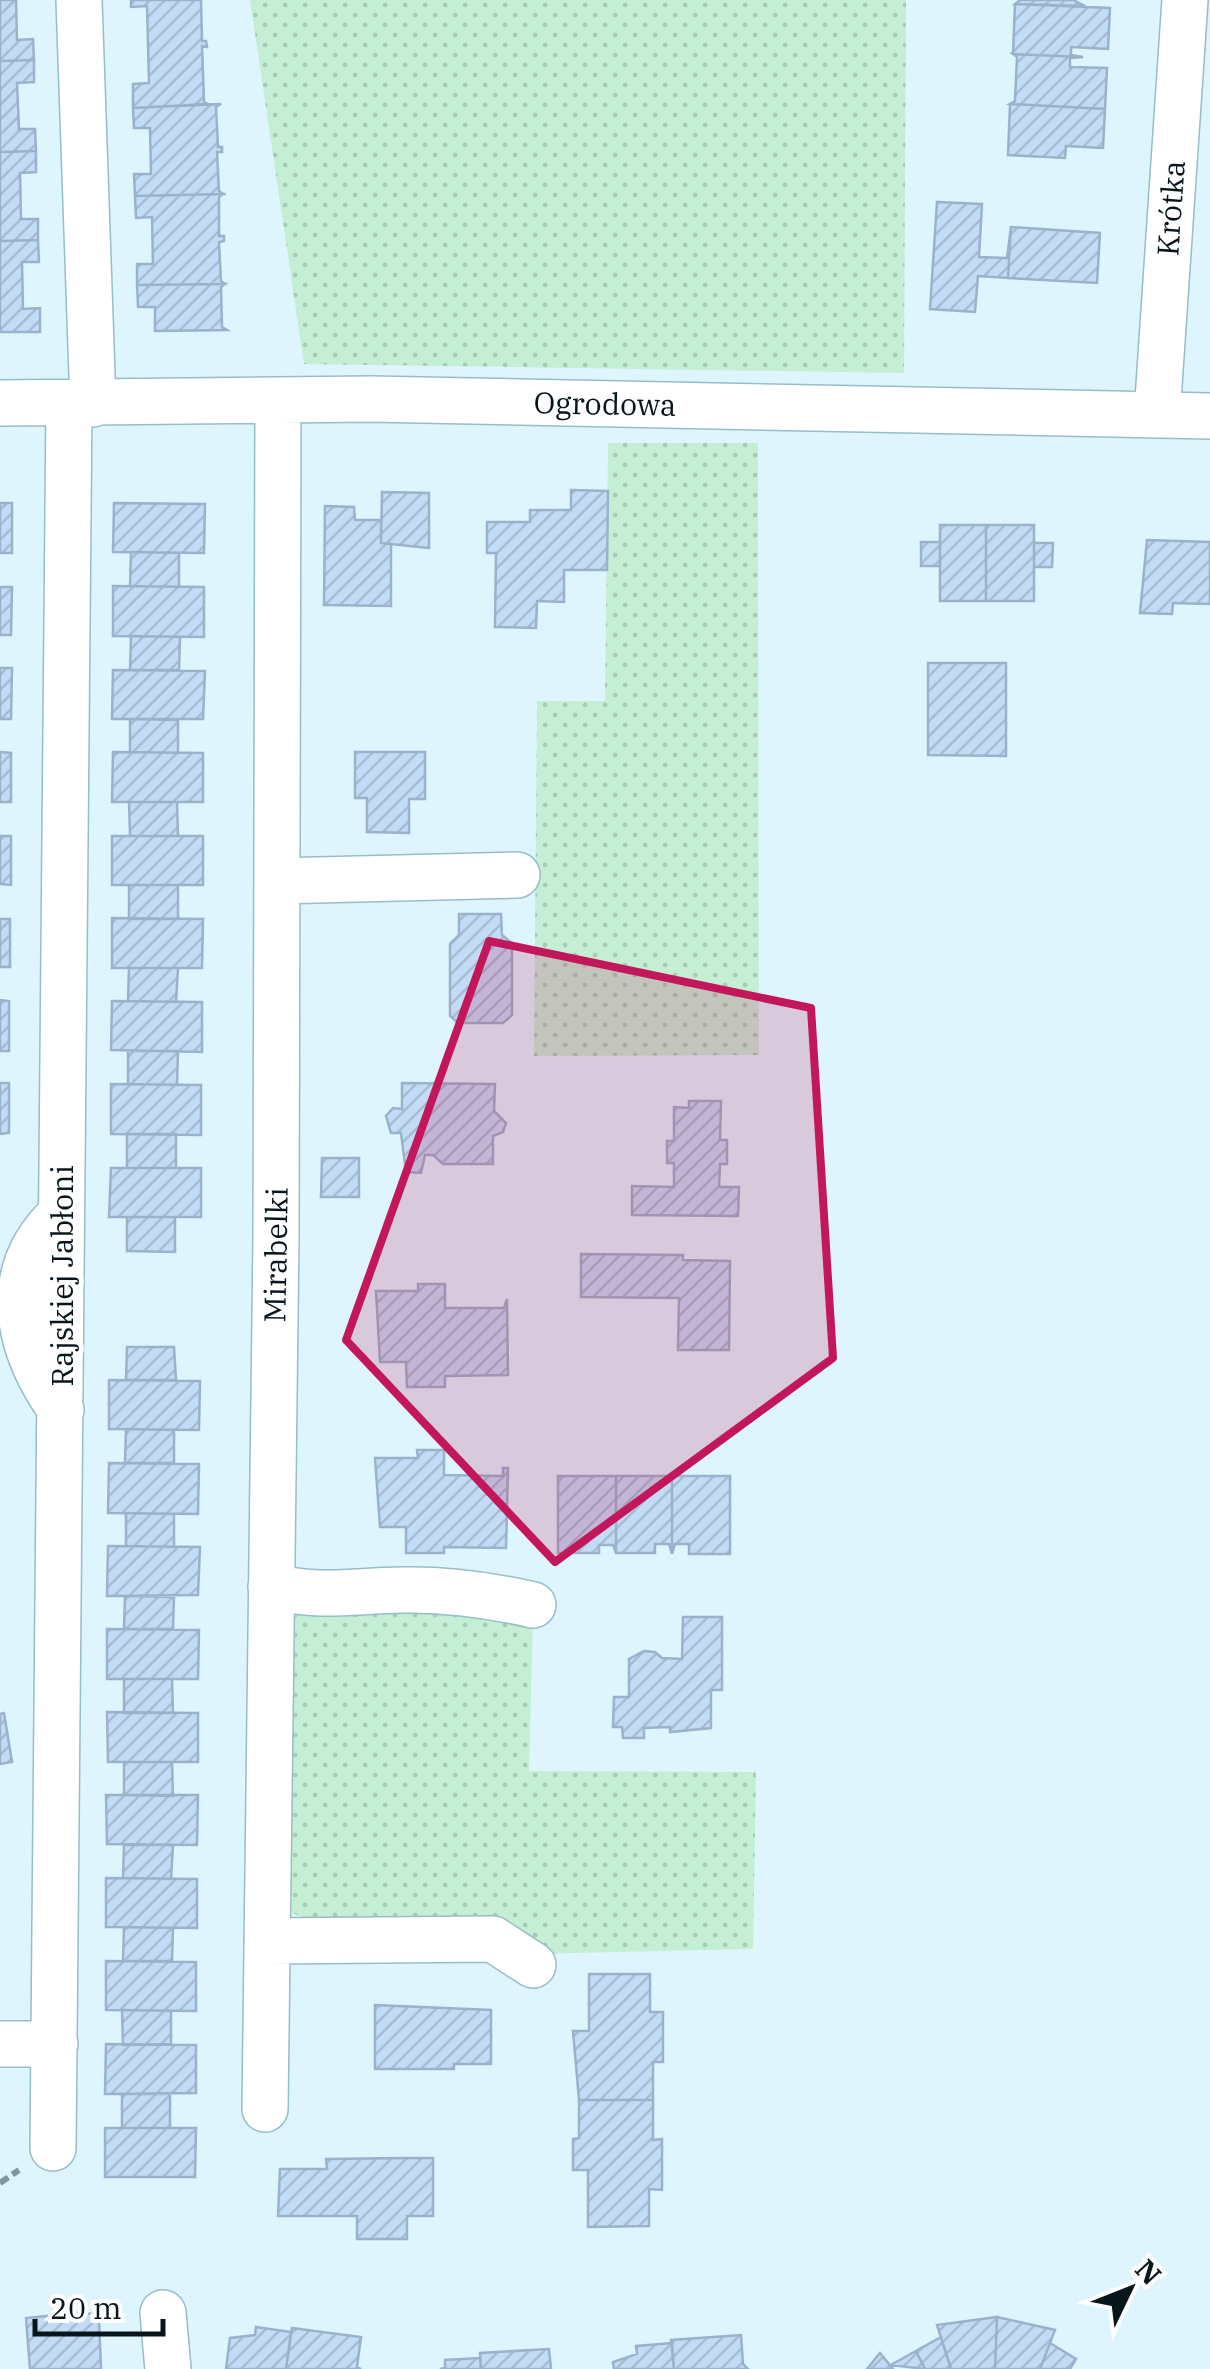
<svg xmlns="http://www.w3.org/2000/svg" width="1210" height="2369" viewBox="0 0 1210 2369" font-family="'IBM Plex Serif',serif">
	<style>
		.grass { fill: url(#grass-dots) }
		.building { fill: url(#building-hatch); stroke: #9ab2ca; stroke-width: 2.5 }
		.lines { fill: none; stroke-linecap: round; stroke-linejoin: round }
		.minor-casing { stroke: #97bdc9; stroke-width: 48 }
		.path { stroke: #82959c; stroke-width: 6; stroke-dasharray: 10 5; stroke-linecap: butt }
		.minor { stroke: #fff; stroke-width: 45 }
		.marked { fill: #c2185b; fill-opacity: 0.2; stroke: #c2185b; stroke-width: 8; stroke-linejoin: round }
		.labels { text-anchor: middle; dominant-baseline: central; stroke-width: 10; stroke-linejoin: round; paint-order: stroke }
		.street-label { font-size: 30px; fill: #08161b; stroke: #fefefe }
	</style>
	<defs>
		<pattern id="grass-dots" width="8" height="8" patternUnits="userSpaceOnUse" patternTransform="scale(2.5)"><rect width="8" height="8" fill="#c4efd5"/><path d="M2 2h.1M6 6h.1" fill="none" stroke="#a7ccb6" stroke-width="1.8" stroke-linecap="round"/></pattern>
		<pattern id="building-hatch" width="6" height="6" patternUnits="userSpaceOnUse" patternTransform="scale(2.5)"><rect width="6" height="6" fill="#c3dcf6"/><path d="M-1 1l2-2M0 6l6-6M5 7l2-2" fill="none" stroke="#a6bcd2"/></pattern>
	</defs>
	<rect width="100%" height="100%" fill="#def5fd"/>
	<path class="grass" d="M250,0h656l-2,373 -600,-9z
		M608,443h150l1,612 -225,1 3,-355h68z
		M320,1606l213,13 -4,152 227,1 -3,177 -222,5 -221,-34 -18,-7 -5,-294z"/>
	<path class="building" d="M0,0h16l1,40 16,-1 1,21 -34,1z
		M131,0h70l1,41h4l1,6 -5,-1 2,56 4,2 -75,4v-24l16,-1 -2,-77 -16,1z
		M1073,0l12,6 -70,-2 5,-4z
		M1015,4l95,4 -2,41 -37,-2v8l12,2 -70,-3z
		M1013,54l70,3 -13,1v9l37,1 -2,41 -95,-5 5,-3 2,-44z
		M34,60v22l-17,1 2,46h16l1,22 -36,1v-91z
		M221,104l-5,3 2,40h4v5h-5l2,39 4,3 -88,2 -1,-22h17l-1,-46h-16l-1,-20z
		M1010,104l95,5 -2,39 -37,-2 -1,12 -57,-3z
		M36,151v21l-16,1 1,46h17v21l-38,1v-89z
		M223,194l-4,3v39h5v5l-5,1 2,39 4,3 -88,1v-21h16l-1,-47 -16,1 -1,-22z
		M937,202l45,2 -3,53 28,1 4,-31 -3,51 -30,-2 -3,36 -45,-3z
		M1011,227l89,6 -3,50 -89,-5z
		M38,240l1,22h-17l1,47 17,-1v24h-40v-91z
		M225,284l-4,3 1,40 5,3 -72,1v-24h-17l-1,-22z
		M571,490l37,1 -1,79h-43v32l-27,-1 -1,27 -41,-1 1,-74h-9v-31h43v-12h41z
		M382,492l47,1v55l-48,-5z
		M0,503h12v50h-12z
		M114,503l91,1 -1,49 -91,-1z
		M325,506l29,1 1,13h26v23l10,1v62l-67,-1z
		M940,525h46v76h-46z
		M986,525h48v76h-48z
		M1147,540l63,2v62l-37,-1 -1,11 -32,-1z
		M921,542h19v24h-19z
		M1034,543h19l-1,24h-18z
		M131,552l48,1v34l-49,-1z
		M113,586l91,1v50l-91,-1z
		M0,587h12l-1,48h-11z
		M131,636l49,1 -1,33h-49z
		M928,663h78v93l-78,-1z
		M0,668h12l-1,51h-11z
		M113,670l92,1 -2,48h-91z
		M130,719l48,1v33l-48,-1z
		M0,752l11,1v49h-11z
		M113,752l90,1v49h-91z
		M355,752h70v47h-16v34l-42,-1v-34h-12z
		M129,802h48l1,34h-48z
		M0,836h11v49l-11,-1z
		M112,836h91v49h-91z
		M129,885h49v34h-49z
		M459,914h42l1,21 10,8v72l-9,8h-45l-8,-7v-72l9,-9z
		M112,918l91,1 -1,49h-90z
		M0,919h10v48h-10z
		M129,968h49l-2,34 -48,-1z
		M0,1000l9,1v50h-9z
		M112,1001l90,1v50l-91,-2z
		M128,1051h50l-1,34 -49,-1z
		M0,1083h9v50l-9,1z
		M402,1083l93,1 -1,27 12,12 -3,9 -10,4v28h-50l-10,-9h-8l-4,18 -15,-1 -5,-39h-10l-5,-17 7,-8 9,1z
		M111,1084l90,1v50l-90,-1z
		M689,1101h32l-1,39h7v24h-7l-1,23h20l-1,29 -106,-1v-29l42,1v-24h-7v-22h7v-34l15,1z
		M127,1134h49v34h-49z
		M322,1158h37v39h-38z
		M111,1168h90v49h-92z
		M127,1217h48v35l-48,-1z
		M581,1254l102,1v5l47,1 -1,89h-51l1,-52 -98,-1z
		M418,1284h27v24h59l3,-9 1,76 -63,1v11h-38l-1,-25h-26l-4,-71h42z
		M127,1347h47l2,33h-50z
		M109,1380l91,1 -1,49 -90,-1z
		M126,1429l48,1v33h-49z
		M417,1450h27v25l59,1v-8h5l-2,80 -62,-1v6h-38v-26h-26l-5,-69h43z
		M109,1463l90,1 -1,50 -90,-1z
		M558,1476h58v77l-3,-8h-14v8h-41z
		M616,1476h56v78l-3,-10h-14v9h-39z
		M672,1476h58v78h-41v-10h-14l-3,10z
		M126,1513l48,1v33l-48,-1z
		M108,1546l92,1 -2,48 -91,1z
		M125,1596l49,1 -1,32h-49z
		M683,1617h39v73h-11v38l-41,4v-5l-26,1v10h-21l-1,-11h-9l1,-30h15v-38l15,-8 11,1 7,6 20,1z
		M107,1629l92,1 -1,49h-91z
		M124,1679h48l1,34h-49z
		M107,1712l91,1v49h-90z
		M4,1713l8,49 -12,2v-50z
		M124,1762h48l1,34 -49,-1z
		M106,1795h92l-1,50 -90,-1z
		M124,1845h49l-2,34 -48,-1z
		M106,1878l91,1v49l-91,-1z
		M124,1927l49,1 -1,33h-49z
		M106,1961l90,1v49l-90,-1z
		M589,1974h61v38h13v50h-10v38h-74l-6,-69h16z
		M375,2005l116,5v54h-37v5h-79z
		M122,2010l49,1v33l-48,1z
		M106,2044l90,1v48l-91,1z
		M122,2094h48v34h-48z
		M579,2100h74v40l9,-1v51l-13,-1v37l-61,1v-57h-15v-31l6,-1z
		M105,2128h91l-1,49h-90z
		M404,2158h29v58h-26v23h-50v-23h-79l2,-47h47l-1,-10z
		M56,2311l36,3 1,6h6l2,49h-71l-4,-51 30,-3z
		M997,2317l58,13 -15,39h-45z
		M997,2317l-2,52h-44l-14,-44z
		M256,2327l35,5 -5,37h-60l4,-31 25,-3z
		M292,2328l69,9 -4,30 4,2h-75z
		M741,2335l2,29 5,5h-74l-3,-29z
		M941,2337l10,32h-26l-9,-18z
		M672,2343l2,26h-60l-1,-7 24,-8 -1,-8z
		M1050,2343l26,16 -6,10h-30z
		M549,2349l2,20h-70l-1,-16z
		M916,2351l9,18 -34,-4z
		M880,2353l13,16h-26z
		M480,2358l1,11h-41l5,-1v-8z"/>
	<g class="lines">
		<g class="minor-casing">
			<path id="minor" d="M79,0l14,404
				M0,403l371,-4 839,17
				M1157,415l28,-415
				M277,881l240,-6
				M61,1410c-46,-64 -61,-139 0,-196
				M271,1587c55,11 78,4 131,3 44,-1 88,5 131,15
				M267,1941l226,-2 40,26
				M0,2044h55
				M265,2109l11,-870 2,-837
				M53,2148l16,-1744
				M163,2313l5,56"/>
		</g>
		<path class="path" d="M0,2183l19,-13"/>
		<use href="#minor" class="minor"/>
	</g>
	<path class="marked" d="M489,941l322,67 22,350 -278,204 -209,-222z"/>
	<g class="labels">
		<g class="street-label">
			<text transform="translate(1170 208) rotate(-86)">Krótka</text>
			<text transform="translate(605 403) rotate(1)">Ogrodowa</text>
			<text transform="translate(275 1255) rotate(-89)">Mirabelki</text>
			<text transform="translate(61 1276) rotate(-90)">Rajskiej Jabłoni</text>
		</g>
	</g>
	<g transform="translate(1130 2289) rotate(47)" stroke="#fefefe" stroke-width="8" paint-order="stroke">
	<path d="M0-8L18 38L0 25L-18 38Z" fill="#08161b"/>
	<text y="-15" font-size="28" font-weight="bold" text-anchor="middle" fill="#08161b">N</text>
	</g>
	<path d="M35 2319v15h128v-15" fill="none" stroke="#08161b" stroke-width="5"/>
	<text x="50" y="2319" font-size="30" fill="#08161b" stroke="#fefefe" stroke-width="8" paint-order="stroke">20 m</text>
</svg>
